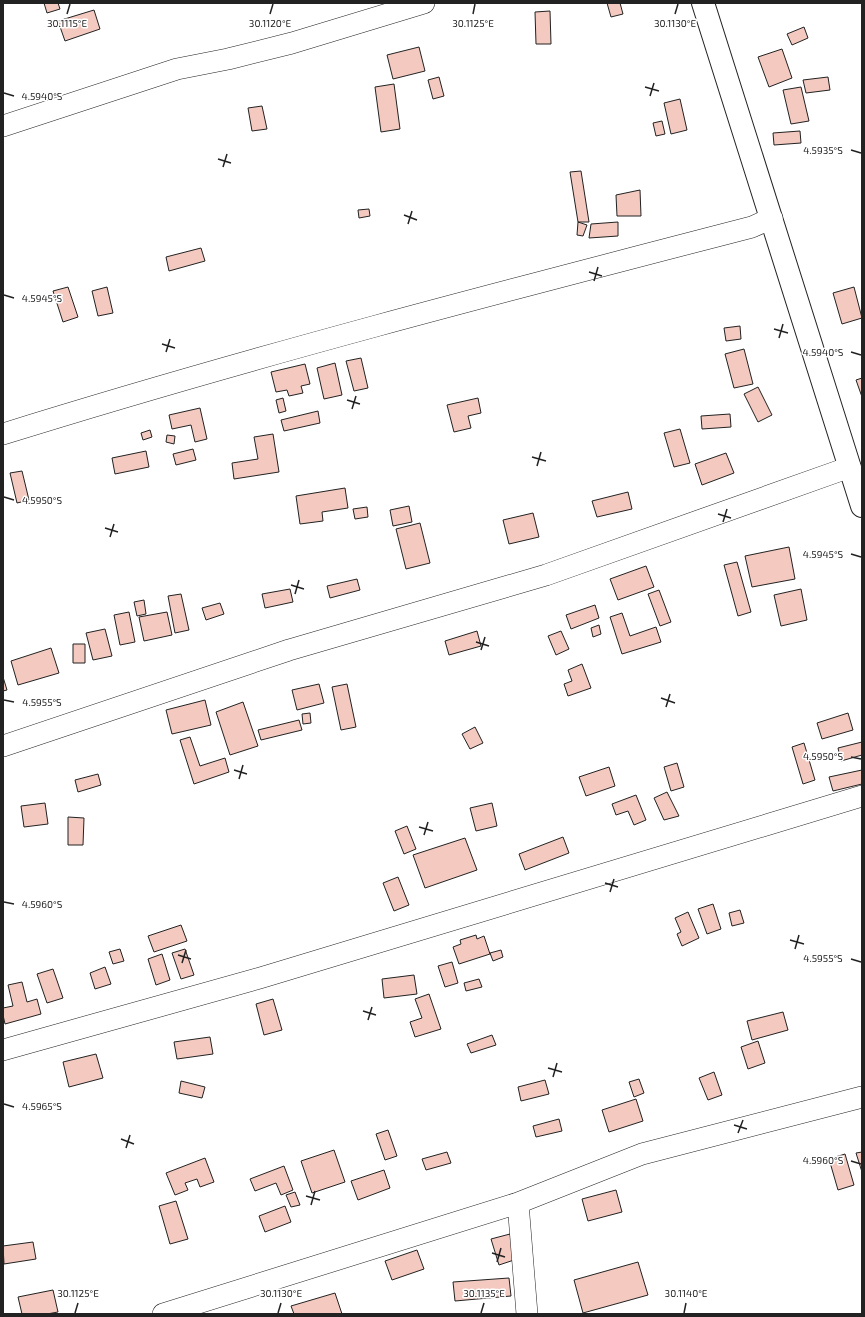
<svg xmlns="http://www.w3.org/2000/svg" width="865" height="1317" viewBox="0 0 865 1317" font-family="'Exo 2',sans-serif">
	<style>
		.building { fill: #f3c9c0; stroke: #222 }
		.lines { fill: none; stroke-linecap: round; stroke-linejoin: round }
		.minor-casing { stroke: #222; stroke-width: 22 }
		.tertiary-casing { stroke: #222; stroke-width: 24 }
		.minor { stroke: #fff; stroke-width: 21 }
		.tertiary { stroke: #fff; stroke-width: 22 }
		.ticks { fill: none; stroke: #222; stroke-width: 1.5 }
		.ticks-label { font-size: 10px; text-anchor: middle; fill: #222; stroke: #fff; stroke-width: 3; stroke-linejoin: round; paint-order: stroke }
	</style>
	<rect width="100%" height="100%" fill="#fff"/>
	<path class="building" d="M44,3h14l2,6 -13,4z
		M607,3h13l3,11 -12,3z
		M94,10l6,19 -35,12 -7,-20z
		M550,11l1,33h-15l-1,-32z
		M804,27l4,11 -16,7 -5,-11z
		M419,47l6,24 -32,8 -6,-24z
		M782,49l10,29 -23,9 -11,-30z
		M439,77l5,19 -11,3 -5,-19z
		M828,77l2,13 -24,3 -3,-13z
		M394,84l6,45 -19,3 -6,-45z
		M801,87l8,34 -18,3 -8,-34z
		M680,99l7,31 -16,4 -7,-31z
		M262,106l5,23 -15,2 -4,-23z
		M662,121l3,13 -9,2 -3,-13z
		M800,131l1,12 -27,2 -1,-12z
		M581,171l8,51h-11l-8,-50z
		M640,190l1,26h-24l-1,-21z
		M369,209l1,7 -11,2 -1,-8z
		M578,222l9,3 -4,11 -6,-1z
		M618,222v14l-29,2 2,-14z
		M201,248l4,13 -36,10 -3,-14z
		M68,287l10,30 -15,5 -10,-31z
		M107,287l6,26 -15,3 -6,-25z
		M854,287l8,31 -20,6 -9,-31z
		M740,326l1,13 -15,2 -2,-13z
		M744,349l9,35 -19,4 -9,-34z
		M361,358l7,30 -14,3 -8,-30z
		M335,363l7,32 -18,4 -7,-31z
		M305,364l5,20 -9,2 2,7 -14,3 -2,-6 -11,2 -5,-20z
		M862,378v19l-6,-17z
		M758,387l14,28 -14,7 -14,-28z
		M283,398l3,13 -7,2 -3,-13z
		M478,398l3,15 -13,3 3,12 -17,4 -7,-27z
		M200,408l7,31 -12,3 -4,-17 -19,4 -3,-14z
		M318,411l2,12 -36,8 -3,-11z
		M730,414l1,13 -29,2 -1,-13z
		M680,429l10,34 -16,4 -10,-34z
		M150,430l2,7 -9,3 -2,-7z
		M273,434l6,38 -45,7 -2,-16 26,-4 -4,-22z
		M167,435l8,1 -1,8 -8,-2z
		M193,449l3,11 -20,5 -3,-11z
		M146,451l3,16 -34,7 -3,-16z
		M726,453l8,20 -32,12 -7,-21z
		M22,471l7,29 -12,3 -7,-30z
		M345,488l3,20 -26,4 1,9 -23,3 -4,-28z
		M628,492l4,17 -35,8 -5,-16z
		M409,506l3,16 -19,4 -3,-16z
		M367,507l1,10 -13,2 -2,-10z
		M533,513l6,24 -30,7 -6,-24z
		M420,523l10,40 -24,6 -10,-40z
		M789,547l6,32 -43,8 -7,-31z
		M737,562l14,50 -13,4 -14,-51z
		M646,566l8,21 -36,13 -8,-21z
		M357,579l3,11 -30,8 -3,-12z
		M290,589l3,13 -28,6 -3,-14z
		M801,589l6,31 -26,6 -7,-31z
		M659,590l12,32 -11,4 -12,-32z
		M181,594l8,36 -14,3 -7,-37z
		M144,600l2,14 -9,2 -3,-14z
		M220,603l4,11 -18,6 -4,-12z
		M595,605l4,13 -28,11 -5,-14z
		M129,612l6,30 -15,3 -6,-30z
		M167,612l5,23 -28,6 -5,-24z
		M622,613l8,23 26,-9 5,15 -39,12 -12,-37z
		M599,625l2,9 -8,3 -2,-9z
		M105,629l7,27 -19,4 -7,-27z
		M477,631l4,15 -32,9 -4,-14z
		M561,631l8,18 -13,6 -8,-19z
		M73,644h12v19h-12z
		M51,648l8,25 -41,12 -7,-24z
		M582,664l9,24 -23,8 -4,-12 8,-3 -4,-11z
		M3,677l4,13 -4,1z
		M319,684l5,19 -27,7 -5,-20z
		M347,684l9,43 -15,3 -9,-43z
		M205,700l6,25 -39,9 -6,-24z
		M243,702l15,44 -28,9 -14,-43z
		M310,713l1,10 -8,1 -1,-10z
		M848,713l5,17 -31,9 -5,-16z
		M299,720l3,10 -41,10 -3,-10z
		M475,727l8,16 -13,6 -8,-15z
		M190,737l10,29 25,-8 4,14 -35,12 -14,-44z
		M862,742v13l-21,6 -3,-13z
		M804,743l11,37 -12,4 -11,-37z
		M677,763l7,24 -13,4 -7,-24z
		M609,767l6,19 -29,10 -7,-19z
		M862,770v14l-29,7 -4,-14z
		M98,774l3,11 -23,7 -3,-12z
		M667,792l12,24 -15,4 -10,-22z
		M636,795l10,25 -12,5 -6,-14 -12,4 -4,-11z
		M45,803l3,21 -24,3 -3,-21z
		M492,803l5,23 -21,5 -6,-23z
		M68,817l16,1 -1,27h-15z
		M407,826l9,23 -12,5 -9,-23z
		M563,837l6,16 -44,17 -6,-16z
		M465,838l12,32 -52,18 -12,-33z
		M398,877l11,28 -15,6 -11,-28z
		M713,904l8,25 -14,5 -9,-25z
		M740,910l4,13 -12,3 -3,-13z
		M688,912l11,26 -17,8 -5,-12 4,-2 -6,-14z
		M181,925l6,16 -33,11 -6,-16z
		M476,935l1,4 7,-3 6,18 -31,10 -6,-17 8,-3 -1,-4z
		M120,949l4,12 -11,3 -4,-12z
		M185,949l9,26 -13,4 -9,-26z
		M501,950l2,7 -10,4 -3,-8z
		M162,954l8,26 -14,5 -8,-26z
		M452,962l6,21 -13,4 -7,-21z
		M105,967l6,17 -16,5 -5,-16z
		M53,969l10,29 -16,5 -10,-29z
		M414,975l3,19 -33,4 -2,-19z
		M479,979l3,8 -16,4 -2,-8z
		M22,982l5,20 10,-3 4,15 -36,10 -2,-9v-7l10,-2 -5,-21z
		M429,994l12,35 -26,8 -5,-15 12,-4 -7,-19z
		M273,999l9,31 -18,5 -8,-31z
		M783,1012l5,18 -36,10 -5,-19z
		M492,1035l4,10 -25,8 -4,-9z
		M210,1037l3,17 -36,5 -3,-17z
		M758,1041l7,22 -17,6 -7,-22z
		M96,1054l7,24 -34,9 -6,-25z
		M714,1072l8,23 -14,5 -9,-22z
		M639,1079l5,14 -10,4 -5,-15z
		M545,1080l4,14 -28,7 -3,-14z
		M181,1081l24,6 -3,11 -23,-5z
		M636,1099l7,22 -34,11 -7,-22z
		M559,1119l3,12 -26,6 -3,-11z
		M388,1130l9,26 -12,4 -9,-26z
		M334,1150l11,32 -33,11 -11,-32z
		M447,1152l4,11 -25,7 -4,-11z
		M862,1152v20l-6,-19z
		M845,1154l9,31 -16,5 -9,-31z
		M205,1158l9,24 -14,5 -3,-8 -12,4 3,7 -13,5 -9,-22z
		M284,1166l9,24 -12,5 -5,-12 -21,8 -5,-12z
		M384,1170l6,18 -32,12 -7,-19z
		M616,1190l6,22 -34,9 -6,-22z
		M295,1192l5,13 -9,2 -5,-12z
		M176,1201l12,38 -18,5 -11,-38z
		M285,1206l6,16 -26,10 -6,-16z
		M510,1234l7,25 -18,6 -8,-26z
		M33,1242l3,17 -32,5 -1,-18z
		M417,1250l7,19 -32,11 -7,-19z
		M638,1262l10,33 -65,18 -9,-33z
		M509,1278l2,18 -56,5 -2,-19z
		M53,1290l5,22 -11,2h-25l-4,-17z
		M335,1293l7,21h-48l-3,-8z"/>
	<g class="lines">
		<g class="minor-casing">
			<path id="minor" d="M3,126l174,-57 51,-10 64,-16 132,-40
				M3,434c247,-77 498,-142 749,-207l20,-9
				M3,746l286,-96 257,-75 304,-108
				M3,1050l257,-72 602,-182
				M518,1203l9,111
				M163,1314l355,-111 124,-49 220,-57"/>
		</g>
		<g class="tertiary-casing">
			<path id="tertiary" d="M703,3l159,503"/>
		</g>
		<use href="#minor" class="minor"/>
		<use href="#tertiary" class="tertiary"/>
	</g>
	<path class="ticks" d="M67,14l3,-10M270,14l3,-10M473,14l2,-10M675,14l3,-10M645,87l14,4M4,93l10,3M650,96l4,-13M851,150l10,3M218,159l13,4M223,167l4,-13M404,215l13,5M408,224l4,-13M589,272l13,4M594,281l4,-14M4,295l10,3M774,329l14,4M779,338l4,-14M162,344l13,4M166,352l4,-13M851,352l10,3M347,400l13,4M352,409l4,-13M532,457l14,4M537,466l4,-14M4,497l10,3M718,514l13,4M723,522l4,-13M105,528l13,4M110,537l4,-13M851,554l10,3M291,585l13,4M295,594l4,-14M476,642l13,4M481,650l4,-13M661,698l14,5M4,700l10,2M666,707l4,-13M851,757l10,2M234,770l13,4M239,779l4,-14M419,827l14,4M424,835l4,-13M605,883l13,4M610,892l4,-13M4,902l10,2M790,940l14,4M795,949l4,-14M178,955l13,4M851,959l10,3M182,963l4,-13M363,1011l13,4M368,1020l4,-13M548,1068l14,4M553,1077l4,-14M4,1104l10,3M734,1125l13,4M738,1133l5,-13M121,1139l13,5M126,1148l4,-13M851,1161l10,3M306,1196l14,4M311,1205l4,-14M492,1253l13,4M497,1262l4,-14M75,1313l3,-10M278,1313l3,-10M481,1313l3,-10M684,1313l2,-10"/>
	<g class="ticks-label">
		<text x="67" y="27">30.1115°E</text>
		<text x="270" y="27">30.1120°E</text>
		<text x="473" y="27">30.1125°E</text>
		<text x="675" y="27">30.1130°E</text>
		<text x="42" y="100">4.5940°S</text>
		<text x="823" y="154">4.5935°S</text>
		<text x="42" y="302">4.5945°S</text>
		<text x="823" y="356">4.5940°S</text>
		<text x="42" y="504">4.5950°S</text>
		<text x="823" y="558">4.5945°S</text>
		<text x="42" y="706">4.5955°S</text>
		<text x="823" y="760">4.5950°S</text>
		<text x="42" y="908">4.5960°S</text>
		<text x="823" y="962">4.5955°S</text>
		<text x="42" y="1110">4.5965°S</text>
		<text x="823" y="1164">4.5960°S</text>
		<text x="78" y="1297">30.1125°E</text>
		<text x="281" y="1297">30.1130°E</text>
		<text x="484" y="1297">30.1135°E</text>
		<text x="686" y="1297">30.1140°E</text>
	</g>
	<rect width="865" height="1317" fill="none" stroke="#222222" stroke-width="8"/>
</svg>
